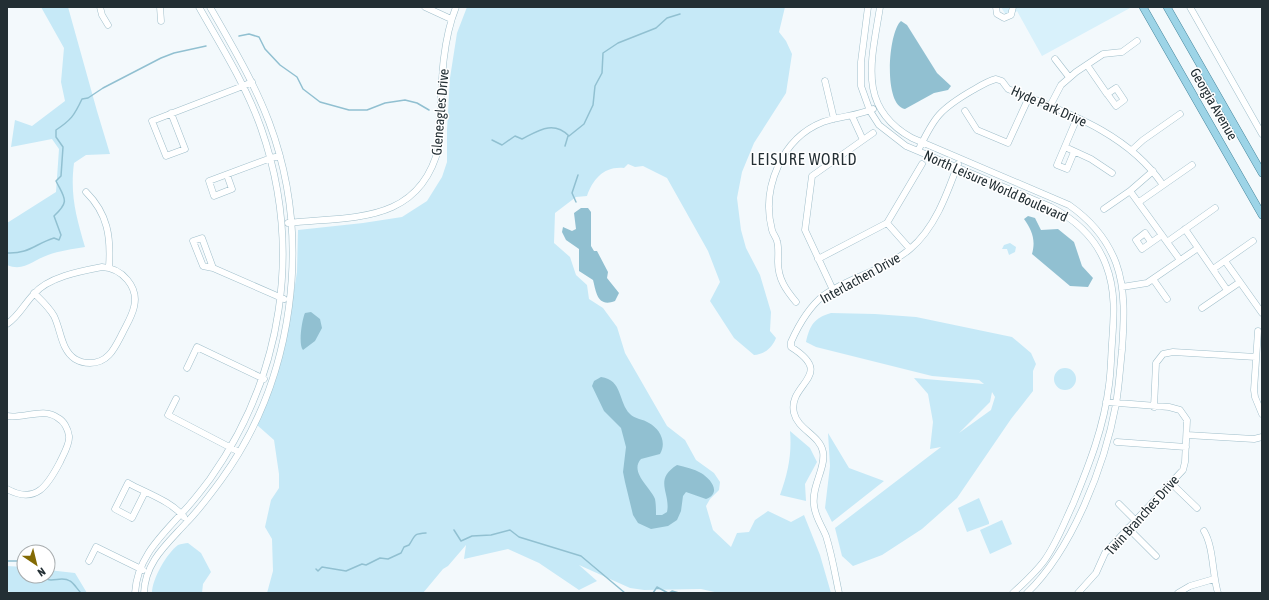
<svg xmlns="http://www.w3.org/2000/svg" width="1269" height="600" viewBox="0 0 1269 600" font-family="'Asap Condensed',sans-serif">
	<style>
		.built { fill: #d8f1fb }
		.green { fill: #c6e9f7; fill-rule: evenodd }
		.water { fill: #91c0d1 }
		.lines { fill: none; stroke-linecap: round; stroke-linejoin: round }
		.stream { stroke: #91c0d1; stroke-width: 1.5 }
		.minor-casing { stroke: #9fbeca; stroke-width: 7 }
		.major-casing { stroke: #48889e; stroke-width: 8 }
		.minor { stroke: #fff; stroke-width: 6 }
		.major { stroke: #9dd4e7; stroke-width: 7 }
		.labels { text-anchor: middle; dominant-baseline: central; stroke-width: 3; stroke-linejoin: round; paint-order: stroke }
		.street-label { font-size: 14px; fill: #232f34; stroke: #fff }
		.quarter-label { font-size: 16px; letter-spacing: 1px; fill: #232f34; stroke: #fff }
	</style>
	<rect width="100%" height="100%" fill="#f3f9fc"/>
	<path class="built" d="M1001,7h128l1,1 -88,48 -25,-45 -10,6z"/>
	<path class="green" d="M41,7h27l29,104 13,43 -24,1 -12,8c-4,32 2,53 11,84 -12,2 -26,4 -37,8 -15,5 -24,17 -41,10v-42l49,-31 3,-43 -7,-10 -41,8 4,-27 17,6 33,-25 -4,-19 3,-34z
		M467,7h318l-6,25 7,9 6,13 -6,39 -32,50 -12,29 -5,26 4,32 5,18 14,27 11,37 -1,19 6,7c-4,10 -11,16 -22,17l-20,-17 -24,-37 10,-19 -12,-31 -41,-73 -24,-12 -8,1 -7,-3 -4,4c-20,-2 -31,11 -37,28l-11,1 -21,16 -1,30 16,14 6,18 11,10 2,14 14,9 14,19 8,26 42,73 18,14 11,20 18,13 6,9 -1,8 -9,9 -4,7 7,24 18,17 6,-14 12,-1 6,-12 13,-9 23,11 13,-7 16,40 11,38h-112l-18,-4 -57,1 -14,-2 -51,-23 18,16 -18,9 -40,-27 -31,-14 -44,10 2,-14 -18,21 -5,3 -20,24h-156l6,-22 -1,-32 -7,-12 6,-27 8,-12v-14l-5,-34 -17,-15 20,-49 13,-61 7,-43 1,-42 65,-7 39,-6 25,-16 15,-24 5,-15v-32l3,-52 7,-45z
		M1010,243l6,4 -1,5 -6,3 -2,-6h-5l2,-4z
		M831,313l44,1 41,3 96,20 19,16 5,11 -3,7v20l-22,28 -54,79 -35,31 -40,26 -29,11 -11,-10 -7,-28 106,-81 -11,2 3,-27 -5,-28 -14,-16 70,6 -5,-4 -47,-4 -116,-29 -10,-5c4,-17 8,-24 25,-29zM992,392l3,5 -4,13 -32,23 31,-31z
		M1054 379a11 11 0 1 1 22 0a11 11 0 1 1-22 0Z
		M790,431l20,17 7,14 -12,22 1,17 -26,-6c8,-22 12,-41 10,-64z
		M828,433l21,35 35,13 -52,41 -7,-14 5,-42z
		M979,498l10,24v2l-22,8 -9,-24z
		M1002,520l10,24 -22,10 -10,-24z
		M188,543l13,10 10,19 -8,12 -1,9h-50c0,-14 15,-40 26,-48 3,-1 7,-2 10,-2z
		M7,566l17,1v9h24v-6l27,3 12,20h-75l-5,-3z"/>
	<path class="water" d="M901,21l6,4 30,48 14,13 -3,4 -14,3 -29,16c-22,-3 -17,-77 -4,-88z
		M581,208h7l3,4v34l3,5h3l11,21 -1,6 12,15 -4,8c-18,7 -19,-10 -22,-21l-14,-9v-22l-13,-9 -4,-8 1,-5 9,4 4,-2 -2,-16z
		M1028,216l7,2 6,12 17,-1 16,13 8,24 11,12 -5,9 -18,-1 -38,-32c4,-14 0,-24 -8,-35z
		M311,312l9,7 2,9 -7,13 -12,9c-5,-5 -1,-31 2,-37z
		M601,377c22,3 17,25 29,37 5,5 13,5 19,9 11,6 18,19 11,31l-19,5c-12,13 10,29 14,40 1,5 1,11 1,16h6l5,-3c4,-19 -14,-32 10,-47 8,2 17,4 24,8 10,6 21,20 5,26l-20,-7 -3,4 -2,15 -4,9 -9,6 -17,3 -13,-6 -5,-8 -8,-33 -2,-10 3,-25 -5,-19 -17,-17 -12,-25 2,-5z"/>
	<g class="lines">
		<path class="stream" d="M239,36l10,-2 10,3 6,12 15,16 17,12 6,12 17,13 29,8h18l18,-7 20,-3 12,3 12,7
			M492,140l10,5 13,-9 7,3c16,-8 31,-19 47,-3l15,-12 9,-19 2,-19 7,-13 1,-20 15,-10 38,-15 11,-10 13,-4
			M565,146l3,-10
			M576,202l-4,-9 6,-18
			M7,253c22,1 28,-9 47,-15l5,2 2,-5 -7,-19c16,-15 11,-17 2,-35l5,-5 2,-29 -7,-10v-7c15,-10 18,-14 26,-31l6,-1 15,-10 58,-30 13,-5 32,-7
			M454,530l7,11 11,-5 19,-1 19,-5 9,7 62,19 44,37
			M7,561h17
			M316,569l2,2 4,-4 24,4 16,-7 4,1 14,-7 8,1 13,-6 3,-6 5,-2c7,-10 3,-11 17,-12
			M42,576c8,9 19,-1 28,5 4,2 7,8 11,12
			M653,593l4,-6 11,6
			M669,593l3,-2 7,2
			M683,593h7"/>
		<g class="minor-casing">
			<path id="minor" d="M100,7l2,8 6,10
				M160,7l1,14
				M425,7l26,12
				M868,7l-7,55v24l9,25 9,14 27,21 145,61c25,13 45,31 55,58 10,26 8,51 6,78 -1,14 -1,28 -3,42 -5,42 -20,80 -36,119 -9,19 -16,39 -29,57 -9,12 -20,22 -31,32
				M880,7c-8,52 -24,100 32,131l157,67c20,14 38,34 47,58 10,27 8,58 6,87 -2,18 -3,36 -6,54 -11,61 -44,146 -89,189
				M996,7l1,7 7,4 7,-3 2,-8
				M1190,7l72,127
				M1055,59l14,18
				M1087,65l20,29 1,1 8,11 8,-6 -8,-12 -9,6
				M825,81l9,38
				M1050,106l11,-21 15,-13 27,-18 19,-2 15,-11
				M965,111l12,19 31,13 21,-46
				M171,113l14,36 -19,7 -14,-35 91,-35 9,-4
				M863,140l10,-7
				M1065,147l26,12 21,14
				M1132,150l11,-10 37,-26
				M918,151c16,-34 22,-42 55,-61 7,-4 15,-9 23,-11l6,2 6,8c57,23 119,43 155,96
				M1074,152l-7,17 -10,-4 20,-47
				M227,175l5,14 -18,7 -5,-15 62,-23 9,-2
				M1130,191l50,69
				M86,192c22,22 25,45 23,75
				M1139,202l53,-37
				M1104,209l26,-18 23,-20
				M288,223c64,-7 132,2 151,-77 3,-46 0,-96 17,-139
				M887,223l23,26
				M1185,229l42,61
				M1151,242l-6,-9 -9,7 6,9 20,-14
				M1167,242l48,-34
				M818,259l69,-36 35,-59
				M1225,261l37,52
				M213,268l-10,-2 -10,-25 9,-3 11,30 71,31
				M1213,269l40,-28
				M1153,279l14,20
				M1122,287l25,-4 51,-35
				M833,290l-28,-60 7,-54 51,-36 -11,-24
				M796,302c-10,-12 -18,-23 -18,-40 0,-7 1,-14 -1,-21 -1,-4 -4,-7 -5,-11 -11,-42 10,-92 51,-108 17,-6 34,-6 50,-13
				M1202,308l38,-26
				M7,324c12,-8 17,-20 27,-30 14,-17 47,-23 68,-27 20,1 37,20 32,40 -2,9 -7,17 -11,25 -8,15 -14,31 -33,31 -6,0 -10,-1 -15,-4 -14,-9 -14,-29 -21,-43 -5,-9 -13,-16 -20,-23
				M1258,331l-4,59 1,7 7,17
				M187,368l10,-21 67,32
				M176,399l-8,16 71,37
				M1154,407l2,-44 7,-9 10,-2 83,5
				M7,416c16,3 37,-9 51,2 6,3 10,11 11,18 1,8 -6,19 -9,26 -12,23 -24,43 -53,27
				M1187,435l67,4 8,-2
				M1117,442l69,5
				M1171,483l26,25
				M145,492l-13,26 -17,-9 13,-26c18,10 43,18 56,34
				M1119,504l16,16
				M1128,528l28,28
				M1204,531c10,17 8,43 14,62
				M89,561l7,-14 47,23
				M135,593c2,-34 24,-55 46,-79 11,-11 20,-23 29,-35 73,-103 93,-231 51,-351 -15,-43 -40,-82 -62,-121
				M144,593c1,-31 23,-49 42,-70 13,-13 24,-28 35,-43 73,-100 92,-241 48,-358 -15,-40 -38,-78 -59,-115
				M839,593c-4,-19 -7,-38 -13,-57 -4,-10 -11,-19 -12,-31 -3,-18 12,-37 9,-53 -3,-17 -25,-22 -29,-39 -7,-30 43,-37 -3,-66v-5c8,-18 18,-35 33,-47 27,-19 60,-24 86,-46 25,-21 37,-55 48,-85
				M1078,593l18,-20 9,-20 78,-83 2,-8 2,-42 -7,-10 -11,-3 -63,-5
				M1178,593l12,-7 24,-7"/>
		</g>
		<g class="major-casing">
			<path id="major" d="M1143,7l119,208
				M1167,7l95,166"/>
		</g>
		<use href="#minor" class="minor"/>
		<use href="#major" class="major"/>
	</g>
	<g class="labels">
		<g class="street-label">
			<text transform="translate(1214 104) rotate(60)">Georgia Avenue</text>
			<text transform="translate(1049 106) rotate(24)">Hyde Park Drive</text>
			<text transform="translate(440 112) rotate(-85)">Gleneagles Drive</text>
			<text transform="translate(996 186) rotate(24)">North Leisure World Boulevard</text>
			<text transform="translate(860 278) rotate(-29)">Interlachen Drive</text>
			<text transform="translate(1142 515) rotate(-48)">Twin Branches Drive</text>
		</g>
		<g class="quarter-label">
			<text x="804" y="159">LEISURE WORLD</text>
		</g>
	</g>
	<rect width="1269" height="600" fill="none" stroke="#232f34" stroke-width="16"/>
	<g transform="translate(36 564) rotate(145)"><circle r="19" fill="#ffffff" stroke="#a7acae"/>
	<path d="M0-3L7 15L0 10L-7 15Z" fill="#836a04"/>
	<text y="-6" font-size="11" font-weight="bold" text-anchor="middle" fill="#232f34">N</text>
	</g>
</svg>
